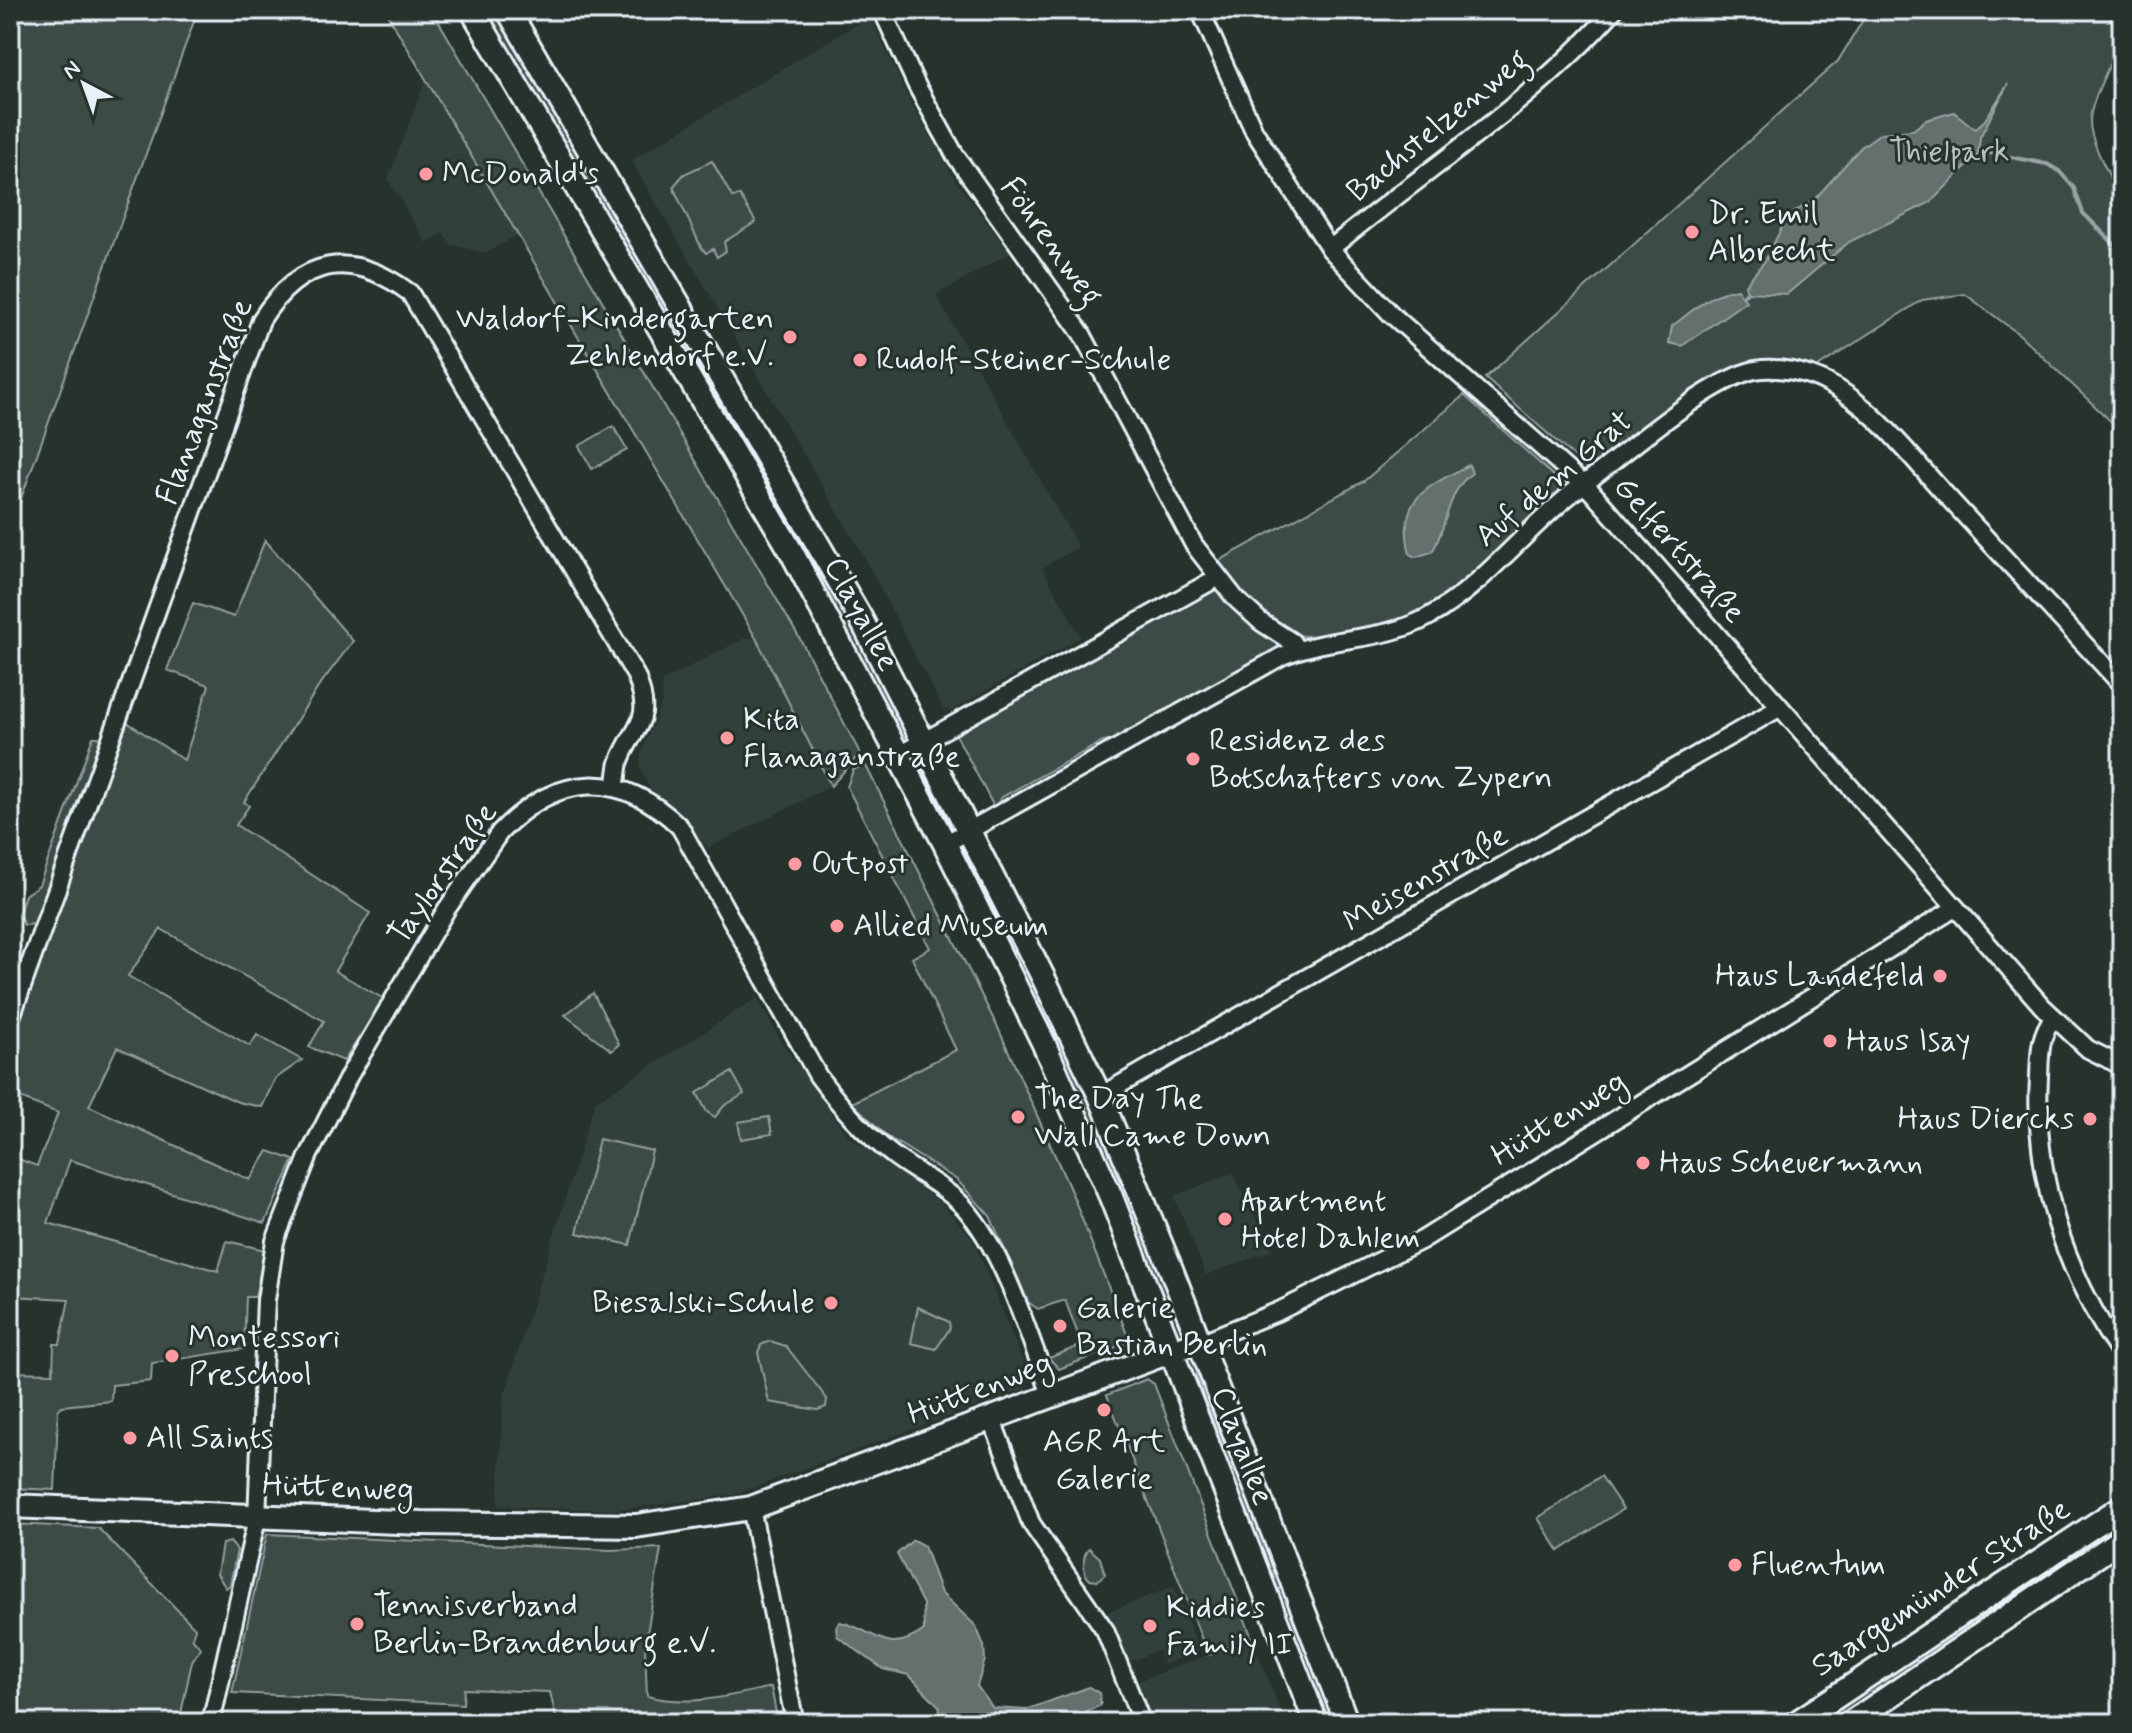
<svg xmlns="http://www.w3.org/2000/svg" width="2132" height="1733" viewBox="0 0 2132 1733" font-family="Mynerve,sans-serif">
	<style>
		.built { fill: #333f3a }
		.green { fill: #3e4b47; stroke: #939ea0; stroke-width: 2 }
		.water { fill: #636f6d; stroke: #98a3a5; stroke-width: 2 }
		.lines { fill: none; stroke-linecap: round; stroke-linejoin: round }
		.stream { stroke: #98a3a5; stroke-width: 4 }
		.minor-casing { stroke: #e8f1f8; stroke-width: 22 }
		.secondary-casing { stroke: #e8f1f8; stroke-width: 28 }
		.minor { stroke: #26332d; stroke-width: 16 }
		.secondary { stroke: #26332d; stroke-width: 22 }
		.rail-casing { stroke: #e8f1f8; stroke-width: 7 }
		.rail { stroke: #26332d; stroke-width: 4; stroke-dasharray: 12; stroke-linecap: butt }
		.poi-dot { fill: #ff9aa2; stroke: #26332d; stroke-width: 3 }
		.labels { text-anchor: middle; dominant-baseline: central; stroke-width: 6; stroke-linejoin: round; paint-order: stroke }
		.street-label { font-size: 32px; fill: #e8f1f8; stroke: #26332d }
		.park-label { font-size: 32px; fill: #b5bfc3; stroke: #26332d }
		.poi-label { font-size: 32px; fill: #e8f1f8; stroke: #26332d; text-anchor: start }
	</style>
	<rect width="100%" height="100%" fill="#26332d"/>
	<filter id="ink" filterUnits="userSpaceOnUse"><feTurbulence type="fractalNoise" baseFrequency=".0125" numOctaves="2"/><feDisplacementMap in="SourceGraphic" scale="16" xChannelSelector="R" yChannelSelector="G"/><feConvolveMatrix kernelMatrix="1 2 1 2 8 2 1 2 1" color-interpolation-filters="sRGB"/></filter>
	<g filter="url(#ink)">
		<path class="built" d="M865,19l7,1 39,84 45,77 54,72 -74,42 142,252 -36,21 39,69 -131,74 -7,-2 -80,-154 -230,-391 2,-6z
			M426,79l91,156 -31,18 -34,-8 -9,-12 -17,10 -38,-64z
			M756,638l75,148 -123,62 -59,-61 -9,-21 1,-11 21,-54v-20l81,-42z
			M757,998l25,45 66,93 93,67 32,36 57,140 -4,9 -293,107 -119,15 -116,-4 5,-106 92,-298z
			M1233,1173l39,77 -66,25 -32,-79z
			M1174,1586l25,65 -35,14 -6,-15 -33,14 -22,-50z
			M1252,1638l33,85h-135l-16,-40z"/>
		<path class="green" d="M10,10h188l-188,519z
			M385,10h47l368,629 60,114 -29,33 -75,-148z
			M480,10h17l95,159 -13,8z
			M1869,10h236c5,7 15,16 17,25 1,6 -31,61 -32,85 -1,22 22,60 32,80v232l-102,-97 -55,-41 -43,6 -109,70 -42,-10 -53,14 -128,97 -105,-93 353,-317z
			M712,161l20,36 8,-1 16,26 -32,20 2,9 -9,6 -4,-8 -7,4 -5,-6 -28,-60 11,-13z
			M598,179l306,537 -13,6 -307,-535z
			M1464,395l103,93 -124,111 -52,24 -47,12 -42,1 -21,-8 -32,-26 -34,-39 149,-82z
			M613,426l14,24 -35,19 -13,-23z
			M265,540l88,101 -34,45 -75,116 5,4 -13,19 134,88 -35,58 49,28 -40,62 -35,-14 15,-26 -163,-92 -33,47 122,70 7,-11 45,25 -27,19 -13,28 -24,-5 -121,-55 -28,59 161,74 18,-29 26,9 -29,63 -195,-63 -22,63 170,48 9,-30 38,9 -10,47h-9l-2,52 -92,14 -1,18 -39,4 -1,16 -49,5 -4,4 -3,80 -45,-2v-116l43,1 1,-29h6l9,-45 -59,-3v-31l9,-28 -9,-5v-76l27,10 21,-53 -48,-19v-54l114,-320 60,40 25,-75 -42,-15 26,-67 41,14z
			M1216,587l24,26 44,35 -171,93 -11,1 -100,55 -8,10 -39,-74z
			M93,737h5l3,6 -64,181 -13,1 -6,-10 7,-20 14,-10z
			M922,757l33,64 -9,4 -33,-59z
			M865,764l134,266 74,166 55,141 -4,7 -65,25 -10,-11 33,-13 -17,-45 -27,9 -10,-7 -38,-86 -33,-36 -69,-43 -36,-34 104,-53 -44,-92 18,-10 -83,-161 6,-17z
			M978,860l83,167 119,285 -15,6 -201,-451z
			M593,993l26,51 -7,7 -47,-36z
			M732,1072l12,22 -20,12 -9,11 -8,-5 -10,-19z
			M769,1117l3,17 -31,5 -3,-17z
			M599,1139l53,12 -22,94 -53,-12z
			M918,1307l31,15 1,6 -14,21 -25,-6z
			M770,1341l16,5 41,53 -1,8 -8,3 -49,-8 -11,-50 3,-7z
			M1196,1375l27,68 15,23 47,120 -11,5 -84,-213z
			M1147,1379l7,5 98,254 -44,17 -101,-260z
			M1601,1476l22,33 -64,42 -21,-33z
			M10,1524l88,4 97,100 -3,10 9,10 -9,13 -13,62h-169z
			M267,1534l343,16 51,-2 -16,98 2,50c43,11 82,0 124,-9l7,36h-221l-7,-31 -86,-3 -1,15 -231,-11z
			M230,1542l7,8 -7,35 -4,3 -9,-14 5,-30z
			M1089,1548l11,10 5,16 -8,7 -7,-1c-8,-7 -8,-25 -1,-32z
			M2038,1575l4,7 -196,132 -5,-5z"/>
		<path class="water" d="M2008,84l-28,53 -2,17 -47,48 -82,40 -62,52 -40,-2 -2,-7 20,-24 17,-34 13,-15 20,-13 46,-52 20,-14 32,-3 13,-10 28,-8 21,17 10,-9z
			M1737,289l9,12 -64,45 -13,-3 3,-17c21,-15 37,-33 65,-37z
			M1469,465l3,8c-26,19 -24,53 -40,79l-17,5 -5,-3c-14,-56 16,-66 59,-89z
			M913,1540l11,6 17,47 35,33 8,20 1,14 -8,26 16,22 33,2 63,-23 10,6 2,12 -38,18h-126l3,-16 -31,-32 -26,-6 -46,-33 -1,-9 4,-5c35,7 46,36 84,8l-1,-26 -26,-50z"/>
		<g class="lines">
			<path class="stream" d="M1980,151l67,13 12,7 15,17 9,25 39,39
				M1743,296l4,-4"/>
			<g class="minor-casing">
				<path id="minor" d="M882,10l35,76 38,69 127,179 112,211 41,53 26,24 31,20 5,8
					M1200,10l54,121 76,118 61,65 200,177 451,515 46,43 34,17
					M1330,249c94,-78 203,-147 284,-239
					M899,755l318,-177
					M945,844l337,-188c47,-20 101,-14 146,-39 59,-33 98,-90 152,-130 42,-31 127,-107 175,-117 22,-4 51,2 71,12 47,24 83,73 119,112 59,63 118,127 177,191
					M2053,1018c-14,18 -13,37 -14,59 -6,101 26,196 83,279
					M10,1020l251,-700c40,-63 90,-71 149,-27l226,383c19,48 -3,48 -17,87 -2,7 -2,17 -4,25
					M1100,1096l679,-388
					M1200,1343l79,-32 143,-71 533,-332
					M992,1420l39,103 74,107 37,93
					M751,1508l44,215
					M211,1723l46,-205 9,-218 9,-59 33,-84 42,-83 96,-164 54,-78c57,-59 120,-63 180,-5l138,249c23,31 45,56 76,80 23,17 50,30 70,51 42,47 65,131 88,190"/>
			</g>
			<g class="secondary-casing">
				<path id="secondary" d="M472,10l319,541 154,293 98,198 68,155 205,526
					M508,10l352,607 182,358 58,121 71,173 176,454
					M10,1506l412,17 214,3 115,-18 432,-161
					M1796,1723l326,-216
					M1850,1723l272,-184"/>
			</g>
			<use href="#minor" class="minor"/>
			<use href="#secondary" class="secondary"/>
			<g class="rail-casing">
				<path id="rail" d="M2104,1723l18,-12"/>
			</g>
			<use href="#rail" class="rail"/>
		</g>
	</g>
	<g class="poi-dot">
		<circle cx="426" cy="174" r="8"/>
		<circle cx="1692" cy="232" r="8"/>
		<circle cx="790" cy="337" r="8"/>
		<circle cx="860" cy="360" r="8"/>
		<circle cx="727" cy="738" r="8"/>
		<circle cx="1193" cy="759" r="8"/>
		<circle cx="795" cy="864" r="8"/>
		<circle cx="837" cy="926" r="8"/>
		<circle cx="1940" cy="976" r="8"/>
		<circle cx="1830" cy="1041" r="8"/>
		<circle cx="1018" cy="1117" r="8"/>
		<circle cx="2090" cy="1119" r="8"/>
		<circle cx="1643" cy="1163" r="8"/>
		<circle cx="1225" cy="1219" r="8"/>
		<circle cx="831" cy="1303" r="8"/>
		<circle cx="1060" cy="1326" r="8"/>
		<circle cx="172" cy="1356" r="8"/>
		<circle cx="1104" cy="1410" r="8"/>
		<circle cx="130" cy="1438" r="8"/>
		<circle cx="1735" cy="1565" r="8"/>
		<circle cx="357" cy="1624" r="8"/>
		<circle cx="1150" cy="1626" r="8"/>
	</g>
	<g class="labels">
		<g class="street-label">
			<text transform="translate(1438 126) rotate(-39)">Bachstelzenweg</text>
			<text transform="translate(1051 242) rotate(54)">Föhrenweg</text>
			<text transform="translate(205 402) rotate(-69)">Flanaganstraße</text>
			<text transform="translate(1554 479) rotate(-40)">Auf dem Grat</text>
			<text transform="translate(1679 550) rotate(49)">Gelfertstraße</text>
			<text transform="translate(861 614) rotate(62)">Clayallee</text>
			<text transform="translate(443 874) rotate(-55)">Taylorstraße</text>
			<text transform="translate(1426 879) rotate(-30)">Meisenstraße</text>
			<text transform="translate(1559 1119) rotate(-32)">Hüttenweg</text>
			<text transform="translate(980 1389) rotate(-21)">Hüttenweg</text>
			<text transform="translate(1242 1446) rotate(69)">Clayallee</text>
			<text transform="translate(338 1488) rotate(2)">Hüttenweg</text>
			<text transform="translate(1941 1588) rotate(-33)">Saargemünder Straße</text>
		</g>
		<g class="park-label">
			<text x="1949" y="152">Thielpark</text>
		</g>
		<g class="poi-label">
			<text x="442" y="174">McDonald's</text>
			<text x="1708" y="214">Dr. Emil<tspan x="1708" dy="37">Albrecht</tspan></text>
			<text x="774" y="319" text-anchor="end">Waldorf-Kindergarten<tspan x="774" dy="37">Zehlendorf e.V.</tspan></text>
			<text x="876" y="360">Rudolf-Steiner-Schule</text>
			<text x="743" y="720">Kita<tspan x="743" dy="37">Flanaganstraße</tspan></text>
			<text x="1209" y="741">Residenz des<tspan x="1209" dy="37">Botschafters von Zypern</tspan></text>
			<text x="811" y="864">Outpost</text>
			<text x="853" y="926">Allied Museum</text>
			<text x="1924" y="976" text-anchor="end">Haus Landefeld</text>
			<text x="1846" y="1041">Haus Isay</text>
			<text x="1034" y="1099">The Day The<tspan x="1034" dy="37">Wall Came Down</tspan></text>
			<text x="2074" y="1119" text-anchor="end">Haus Diercks</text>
			<text x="1659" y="1163">Haus Scheuermann</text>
			<text x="1241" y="1201">Apartment<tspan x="1241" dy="37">Hotel Dahlem</tspan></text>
			<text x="815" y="1303" text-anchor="end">Biesalski-Schule</text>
			<text x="1076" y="1308">Galerie<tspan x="1076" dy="37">Bastian Berlin</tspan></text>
			<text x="188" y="1338">Montessori<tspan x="188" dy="37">Preschool</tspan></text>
			<text x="146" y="1438">All Saints</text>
			<text x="1104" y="1442" text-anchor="middle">AGR Art<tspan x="1104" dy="37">Galerie</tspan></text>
			<text x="1751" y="1565">Fluentum</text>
			<text x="373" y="1606">Tennisverband<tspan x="373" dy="37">Berlin-Brandenburg e.V.</tspan></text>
			<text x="1166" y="1608">Kiddies<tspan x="1166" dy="37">Family II</tspan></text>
		</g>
	</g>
	<rect width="2132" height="1733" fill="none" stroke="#26332d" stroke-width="40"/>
	<rect x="20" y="20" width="2092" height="1693" fill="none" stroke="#e8f1f8" stroke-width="3" filter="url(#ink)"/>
	<g transform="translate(84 84) rotate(319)" stroke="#26332d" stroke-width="6" paint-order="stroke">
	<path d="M0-6L14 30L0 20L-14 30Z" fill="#e8f1f8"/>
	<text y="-12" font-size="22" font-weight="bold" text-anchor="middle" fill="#e8f1f8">N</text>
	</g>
</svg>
